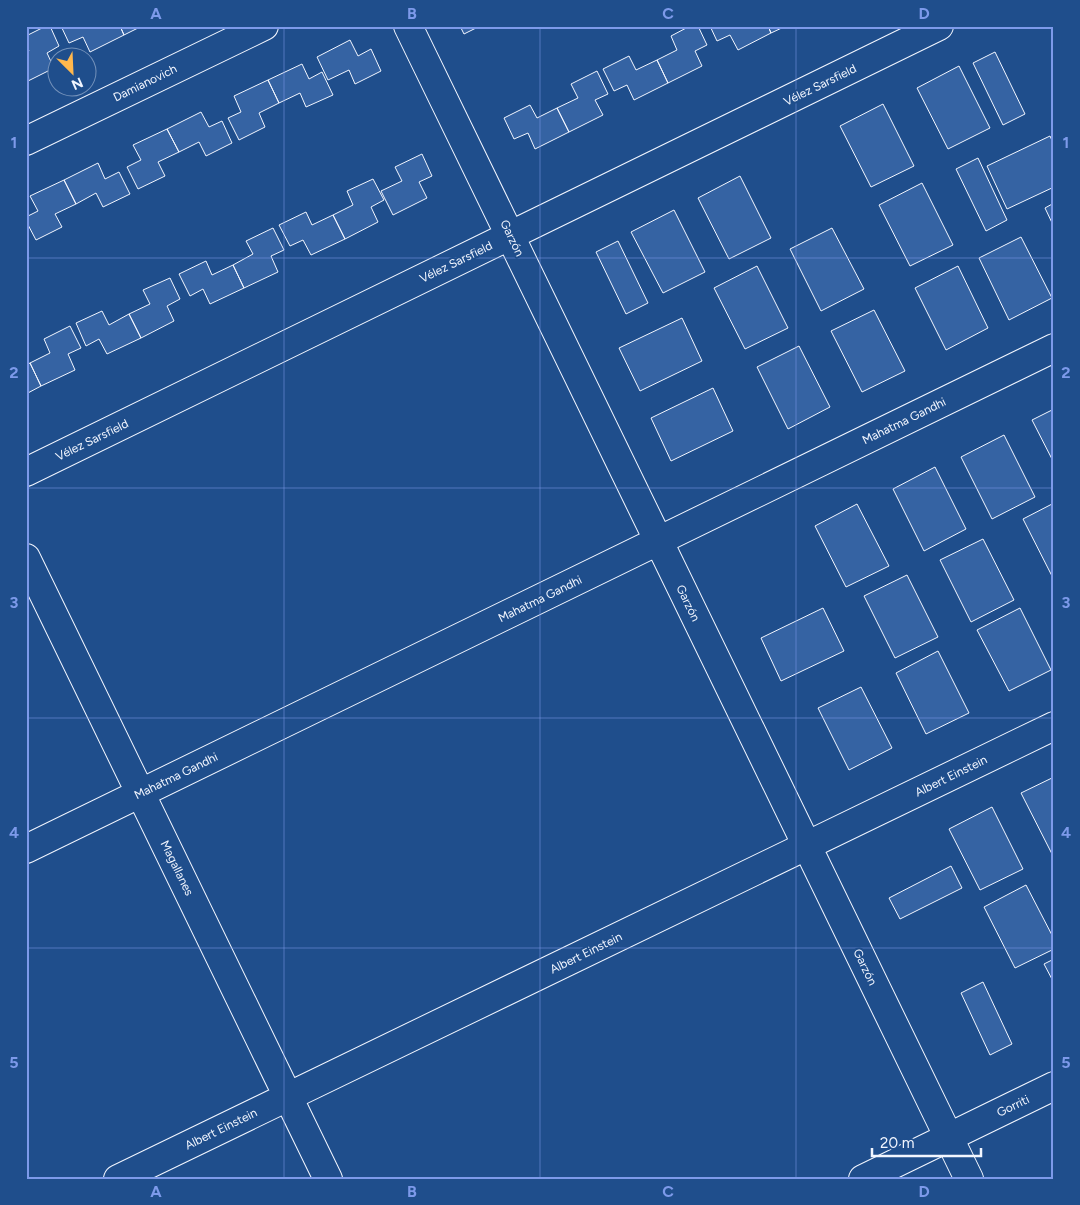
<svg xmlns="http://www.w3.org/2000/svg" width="1080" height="1205" viewBox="0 0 1080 1205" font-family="Figtree,sans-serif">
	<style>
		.building { fill: #3563a3; stroke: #f2f6ff }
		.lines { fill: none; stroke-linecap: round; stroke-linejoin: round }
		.minor-casing { stroke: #f2f6ff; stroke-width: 30 }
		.minor { stroke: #1f4e8c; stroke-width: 28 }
		.grid { fill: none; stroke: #7d9aea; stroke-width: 1; stroke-opacity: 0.55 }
		.labels { text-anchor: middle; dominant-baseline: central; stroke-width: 4; stroke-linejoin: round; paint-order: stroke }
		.street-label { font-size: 12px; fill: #f2f6ff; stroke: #1f4e8c }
		.neatline { fill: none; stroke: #7d9aea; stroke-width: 2 }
		.grid-label { font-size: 16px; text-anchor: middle; font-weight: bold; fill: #7d9aea }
	</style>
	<rect width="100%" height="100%" fill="#1f4e8c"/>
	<path class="building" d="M46,26h4l9,20 -12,7 7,15 -28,14v-29l3,-2 -3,-6v-9z
		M61,26h59l4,9 -34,17 -7,-15 -14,6z
		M120,26h22l-18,9z
		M460,26h20l-16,8z
		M690,26h8l9,19 -12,6 7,15 -34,17 -11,-23 20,-10 -6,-14z
		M710,26h58l3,7 -33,17 -8,-15 -13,6z
		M768,26h18l-15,7z
		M350,40l8,16 13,-7 10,22 -26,13 -6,-14 -21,10 -11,-23z
		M995,52l30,62 -22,11 -30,-62z
		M629,56l7,14 21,-10 11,23 -34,17 -7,-15 -13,6 -11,-22z
		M302,64l7,15 13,-7 11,23 -27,12 -6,-14 -21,10 -11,-23z
		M959,66l31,62 -42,21 -31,-61z
		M597,71l11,23 -13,6 8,15 -34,17 -12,-24 21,-10 -7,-14z
		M268,80l11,23 -20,10 6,14 -26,13 -11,-22 13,-6 -7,-16z
		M883,104l31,62 -43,21 -31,-61z
		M530,105l7,13 20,-10 12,24 -34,17 -7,-16 -14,6 -10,-21z
		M201,112l8,15 13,-6 10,22 -26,13 -7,-14 -20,10 -12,-23z
		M167,129l12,23 -21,10 7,14 -27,13 -11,-22 14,-7 -8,-15z
		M1050,136l4,9v42l-47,22 -20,-43z
		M422,154l10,22 -13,6 8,16 -34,17 -12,-24 21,-10 -7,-14z
		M978,158l29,62 -21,11 -30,-62z
		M98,163l7,16 14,-7 11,22 -27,13 -7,-14 -20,11 -12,-24z
		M740,176l31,62 -42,21 -31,-61z
		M373,179l11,21 -13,7 7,15 -33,17 -12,-24 20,-10 -6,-14z
		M64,180l12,24 -21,10 7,13 -26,13 -10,-19v-4l12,-6 -8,-15z
		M922,183l31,62 -43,21 -31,-61z
		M1054,203v24l-9,-19z
		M674,210l31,62 -42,21 -32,-61z
		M306,212l6,13 21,-10 12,24 -34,16 -8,-15 -13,6 -11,-21z
		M273,228l11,22 -13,6 7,16 -34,16 -11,-23 20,-11 -7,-13z
		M832,228l32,61 -43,22 -31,-62z
		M1021,237l31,61 -43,22 -30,-62z
		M618,241l30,62 -22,11 -30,-62z
		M206,261l6,14 21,-10 11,23 -34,16 -7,-15 -13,7 -11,-22z
		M757,266l31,62 -43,21 -31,-61z
		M958,266l30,62 -42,22 -31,-62z
		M170,278l10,21 -13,7 7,15 -33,17 -12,-24 21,-10 -7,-14z
		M874,310l31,61 -43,21 -31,-61z
		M102,311l7,14 20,-11 12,24 -34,16 -8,-15 -13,7 -10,-23z
		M682,318l20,43 -62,30 -21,-43z
		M70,326l11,22 -13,6 7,16 -34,16 -11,-23 20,-10 -6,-14z
		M799,346l31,61 -42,22 -31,-62z
		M30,363l11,23 -15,8v-29z
		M713,388l20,43 -62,30 -20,-43z
		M1054,409v54l-22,-43z
		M1004,435l31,62 -43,22 -31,-62z
		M935,467l31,62 -42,22 -31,-62z
		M1054,503v77l-31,-61z
		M857,504l32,62 -43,21 -31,-61z
		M983,539l31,61 -43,22 -31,-62z
		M907,575l31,62 -43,21 -31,-62z
		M823,608l21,43 -63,30 -20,-43z
		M1020,608l31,62 -42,21 -32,-61z
		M938,651l31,62 -43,21 -30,-61z
		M861,687l31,61 -43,22 -31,-62z
		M1054,777v76l-2,1 -31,-61z
		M992,807l31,62 -43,21 -31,-61z
		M951,866l11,22 -62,31 -11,-21z
		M1026,885l28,54v10l-39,19 -31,-61z
		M1054,959v24l-10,-19z
		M983,982l29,62 -22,11 -29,-62z"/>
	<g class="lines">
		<g class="minor-casing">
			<path id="minor" d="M408,26l561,1153
				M26,141l238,-115
				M26,472l913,-446
				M26,558l302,621
				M26,849l1028,-501
				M118,1179l936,-453
				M863,1179l191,-93"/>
		</g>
		<use href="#minor" class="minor"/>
	</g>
	<path class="grid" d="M284,26v1153M540,26v1153M796,26v1153M26,258h1028M26,488h1028M26,718h1028M26,948h1028"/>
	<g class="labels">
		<g class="street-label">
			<text transform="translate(145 83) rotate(-26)">Damianovich</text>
			<text transform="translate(820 85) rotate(-26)">Vélez Sarsfield</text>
			<text transform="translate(512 238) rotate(64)">Garzón</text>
			<text transform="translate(456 262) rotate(-26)">Vélez Sarsfield</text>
			<text transform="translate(904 421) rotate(-26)">Mahatma Gandhi</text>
			<text transform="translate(92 440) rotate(-26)">Vélez Sarsfield</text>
			<text transform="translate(540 599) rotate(-26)">Mahatma Gandhi</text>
			<text transform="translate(688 603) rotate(64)">Garzón</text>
			<text transform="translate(176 776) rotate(-26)">Mahatma Gandhi</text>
			<text transform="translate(951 776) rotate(-26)">Albert Einstein</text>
			<text transform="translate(177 868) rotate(64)">Magallanes</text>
			<text transform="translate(586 953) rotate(-26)">Albert Einstein</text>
			<text transform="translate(865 967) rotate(64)">Garzón</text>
			<text transform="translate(1013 1106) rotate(-26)">Gorriti</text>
			<text transform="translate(221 1129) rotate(-26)">Albert Einstein</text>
		</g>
	</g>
	<rect width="1080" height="1205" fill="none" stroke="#1f4e8c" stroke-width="55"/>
	<g transform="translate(72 72) rotate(156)"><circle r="24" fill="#1f4e8c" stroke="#7391ba"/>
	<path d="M0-4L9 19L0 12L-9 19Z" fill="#ffb74d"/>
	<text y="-8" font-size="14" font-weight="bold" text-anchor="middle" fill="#f2f6ff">N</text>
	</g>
	<path d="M872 1148v8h109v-8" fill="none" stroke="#f2f6ff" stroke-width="2.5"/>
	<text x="880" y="1148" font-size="15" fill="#f2f6ff" stroke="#1f4e8c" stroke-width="4" paint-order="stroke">20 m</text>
	<rect x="28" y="28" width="1024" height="1150" class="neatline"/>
	<g class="grid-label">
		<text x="156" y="19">A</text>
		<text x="412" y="19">B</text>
		<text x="668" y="19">C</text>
		<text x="924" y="19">D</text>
		<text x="14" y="148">1</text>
		<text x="1066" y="148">1</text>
		<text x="14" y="378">2</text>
		<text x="1066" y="378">2</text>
		<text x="14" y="608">3</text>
		<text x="1066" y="608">3</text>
		<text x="14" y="838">4</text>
		<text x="1066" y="838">4</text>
		<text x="14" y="1068">5</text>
		<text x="1066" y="1068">5</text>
		<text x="156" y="1197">A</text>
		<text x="412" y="1197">B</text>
		<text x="668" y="1197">C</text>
		<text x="924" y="1197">D</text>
	</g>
</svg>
